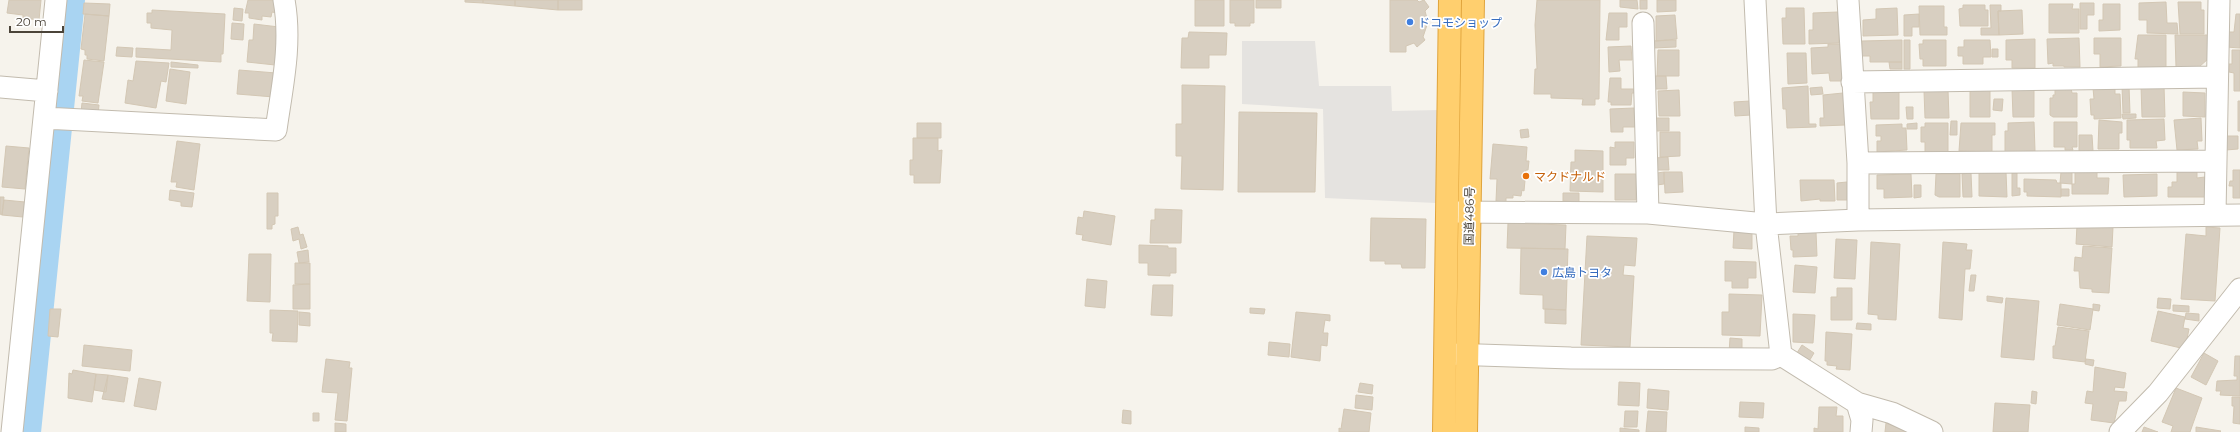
<svg xmlns="http://www.w3.org/2000/svg" width="2240" height="432" viewBox="0 0 2240 432" font-family="Montserrat,'Noto Sans JP',sans-serif">
	<style>
		.parking { fill: #e5e3e0 }
		.lines { fill: none; stroke-linecap: round; stroke-linejoin: round }
		.river { stroke: #a9d4f2; stroke-width: 32 }
		.building { fill: #d8cfc1; stroke: #d3c7b4 }
		.street-casing { stroke: #c2bbae; stroke-width: 23 }
		.highway-casing { stroke: #e0a43c; stroke-width: 24 }
		.street { stroke: #fff; stroke-width: 21 }
		.highway { stroke: #ffcf6e; stroke-width: 22 }
		.shop-dot { fill: #3f7fe0; stroke: #fff; stroke-width: 1.5 }
		.food-dot { fill: #e8710a; stroke: #fff; stroke-width: 1.5 }
		.labels { text-anchor: middle; dominant-baseline: central; stroke-width: 3.5; stroke-linejoin: round; paint-order: stroke }
		.shop-label { font-size: 12px; fill: #366cbe; stroke: #fff; text-anchor: start }
		.food-label { font-size: 12px; fill: #c56008; stroke: #fff; text-anchor: start }
		.street-label { font-size: 12px; fill: #4b4439; stroke: #fff }
	</style>
	<rect width="100%" height="100%" fill="#f6f3ec"/>
	<path class="parking" d="M1242,41h73l4,45h72l1,25 48,-1 -4,93 -111,-5 -2,-89 -81,-5z"/>
	<g class="lines">
		<path class="river" d="M25,432l44,-432"/>
	</g>
	<path class="building" d="M9,0h32l-2,20 -16,-2v-3l-16,-2z
		M248,0h29v13l-5,-1 -1,5 -9,-1v4l-13,-2v-5h-4z
		M465,0h18v3l-18,-1z
		M483,0h32v6l-32,-3z
		M515,0h43v10l-43,-4z
		M558,0h24v10h-24z
		M1195,0h29v26h-29z
		M1230,0h24v23h-4v3h-15v-3h-5z
		M1256,0h25v8h-25z
		M1390,0h27l2,2 5,-2 5,7 -4,4 3,11 -5,15 2,3 -8,7 -3,-4 -8,3v6h-16z
		M1537,0h63l-1,99h-4v6h-13l1,-6 -32,-1v-4h-17l1,-25h2l-2,-44z
		M1620,0h17l1,9 -18,-2z
		M1640,0h7v9h-7z
		M1657,0h19v11l-19,1z
		M2166,2l1,21h10l1,11 -31,-1v-13h-8v-17z
		M2178,2h23v8h3v24h-24z
		M84,3l26,1 -1,12 -26,-2z
		M2080,3h14v12h-7v14h-7z
		M2049,4h24l-1,5h7v24h-30z
		M2103,4h17v26l-21,1v-11h4z
		M1963,5h22v5h3v16h-28l-1,-17 4,-1z
		M1990,5h11v6h-3l1,24h-18v-7h10z
		M1919,6h25v21h3v8h-27z
		M234,8l9,1 -1,12 -9,-1z
		M1786,8h18l1,36h-22l-1,-26h4z
		M1897,8l1,27 -35,1v-16l13,-1v-10z
		M152,10l73,4 -2,40h-2v8l-85,-5v-9l35,2 1,-20 -21,-2v-5h-4v-10h5z
		M2022,10l1,24 -24,1 -1,-24z
		M1838,12l1,31 -30,1v-14h4v-17z
		M1609,13h18v14h-8v13h-13z
		M85,14l24,2 -5,45 -17,-2v-4h-2v-5l-4,-1z
		M1919,14v13h-7v9h-8v-21z
		M2236,14h4v34l-14,-1v-15h8z
		M1675,15l2,24 -21,2v-25z
		M232,23l12,1 -1,16 -12,-1z
		M254,24l25,3 -4,38 -28,-3 2,-22h4z
		M1189,32l38,1 -1,22h-17v13h-28l1,-30h6z
		M2138,35h28v32l-28,1v-9h-3z
		M2175,35h33v24l-9,8h-23z
		M2079,38l1,29h-16v-1h-11v-3l-5,1 -1,-25z
		M2094,38h27v28l-21,1v-13h-6z
		M2035,39v29h-23v-8h-6v-20z
		M1676,40v7l-23,1 -1,-7z
		M1902,40v22h-32v-6h-8v-15z
		M1904,40h6v29h-6z
		M1923,40h23v26h-23v-7h-3l-1,-15h4z
		M1964,40h26l1,17h-8v7h-20v-8h-5v-9h6z
		M1828,44h12l2,37h-12l-1,-8 -17,1 -1,-26 17,-1z
		M1631,46l1,14h-13l1,11 -11,1 -1,-25z
		M117,47l16,1 -1,9 -16,-1z
		M1992,49h6v8h-6z
		M1658,50h21v26h-22z
		M2232,50h8v41h-6v-18l-5,-1v-8h3z
		M1787,53h19l1,30 -19,1z
		M84,60l20,2 -6,41 -16,-2 1,-5h-4z
		M136,61l33,2 -3,19 -5,-1 -5,27 -31,-5 3,-23 5,1z
		M171,62l27,3v3l-27,-1z
		M1889,62h13v7h-12z
		M170,69l20,3 -4,32 -20,-3z
		M239,70l37,3 -2,24 -37,-3z
		M1653,76h13l1,13h-14z
		M1610,78h11v11h13v4h-2l-1,12h-20v-3h-3z
		M1182,85l43,1 -2,104 -42,-1 1,-33h-6v-32h6z
		M1808,86l1,38h7v3l-29,1 -1,-19h-3l-1,-21z
		M2122,86h7l1,27h-7z
		M2141,86h23l1,31h-23z
		M1822,87l1,7 -12,1 -1,-7z
		M2055,88h16l1,5h5v24h-24l-3,-2v-17h3v-3h2z
		M2093,88h22v6h5l1,24 -27,1v-4h-3l-1,-16h4z
		M1972,89h18v28h-20v-26h2z
		M2012,89h22v28h-21z
		M1679,90l1,26h-21l-1,-25z
		M1899,90v29h-28l-1,-17h3v-11z
		M1948,90l1,28h-24l-1,-27z
		M2183,92l22,1v24l-22,-1z
		M1843,93l2,32 -25,1v-8h4l-1,-23z
		M1994,99h9l-1,12 -9,-1z
		M1750,101l1,14 -16,1 -1,-14z
		M2238,101h2v30h-2z
		M82,103l17,2 -1,10 -17,-3z
		M1906,107h7v12h-6z
		M1634,108l1,19h-12v5h-12l-1,-23z
		M1239,112l78,1 -2,79h-77z
		M2122,114h14v4l-13,1z
		M1655,118h14v13h-14z
		M2201,118l1,23h-5l1,8 -21,1 -3,-30z
		M2164,119l1,21 -9,1 1,7h-27v-8h-3v-20z
		M2099,120l23,2v11h-3v16h-21z
		M1951,121h6v14h-7z
		M2034,122l1,29 -30,1v-21h3v-8z
		M2054,122h23v25h-5l1,3h-8v-3h-11z
		M917,123h24v15h-24z
		M1917,123v6h-10v-5z
		M1925,123h23v29l-23,1v-11h-4v-15h4z
		M1961,123h34v12h-3v17l-33,-1z
		M1902,124v4h4l1,22 -30,2v-11h4v-5h-5v-11z
		M1528,129l1,8 -8,1 -1,-8z
		M1660,132h20v24l-20,1z
		M2079,135h13l1,16h-14z
		M2225,136h13v13l-12,1z
		M913,138h25v13l4,-1 -2,33h-26v-8h-4v-15h3z
		M177,141l23,3 -6,46 -18,-3 1,-5h-6z
		M1615,142h19v16h-8v7h-16v-18l5,1z
		M1493,144l34,3 -1,14h3l-1,9h-2l-2,21 -2,-1 -1,6 -8,-1v3h-7v4l-10,-1 1,-22h-7z
		M6,146l23,2 -4,41 -23,-2z
		M1575,150l28,1v41l-33,-1 1,-29h4z
		M1668,157l1,13h-13l-1,-12z
		M2233,170h7v28h-7v-12h-4l1,-5h3z
		M2177,171h20v7l8,-1v20h-37v-10h4v-5h5z
		M1664,172h18l1,20 -18,1z
		M1664,172v12l-7,1v-12z
		M1979,172h27l1,25 -28,-1z
		M2061,172h11v12l-12,-1z
		M2075,172h22v6h12l-1,16h-36v-10h3z
		M1971,173l1,24h-9l-1,-23z
		M2012,173h5v15h3v7l-8,1z
		M1615,174h21v26h-21z
		M1911,174l1,23 -28,1v-9h-7v-14z
		M1936,174h24v23h-21l-4,-2z
		M2157,174v22l-33,1 -1,-22z
		M2024,179l32,1 1,3h4v14l-34,-1v-4h-3z
		M1800,180h34l1,21h-15v-2l-19,2z
		M1847,182v18h-10v-17z
		M1914,185h7v12l-7,1z
		M2061,189h8v7h-8z
		M170,190l24,3 -2,14 -11,-1v-4l-12,-2z
		M267,193h11v23h-3v8l-3,1v4h-5z
		M1563,193h16v9l-16,-1z
		M0,197h4l-2,18 -2,-1z
		M4,200l21,2 -2,15 -21,-2z
		M1155,209l27,1 -1,33h-31l1,-23h4z
		M1084,211l31,5 -4,29 -29,-5 1,-5 -7,-1 2,-17 5,1z
		M1371,218l55,1 -1,49h-23l-1,-4h-16v-3h-15z
		M1508,223l58,2 -1,24 -58,-1z
		M2077,225l36,2 -1,20 -36,-3z
		M298,227l2,8 3,-1 4,13 -6,2 -2,-10 -6,2 -2,-12z
		M2206,227l14,1 -5,73 -34,-2 5,-65 20,2z
		M1734,230h18v19l-19,-1z
		M1798,232h18l1,24 -24,1v-7h-2l-1,-14h8z
		M1587,236l50,2 -2,28 -11,-1 -1,10 11,1 -4,71 -49,-2z
		M1836,239l21,1 -2,39 -21,-1z
		M1871,242l29,2 -4,76 -18,-1v-4l-10,-1z
		M1943,242l24,2 -1,6h6l-2,19h-5l-3,51 -23,-2z
		M1139,245l29,1v2h8v25h-6v3l-22,-1v-12h-9z
		M2083,246l29,2 -3,45 -17,-1v-3l-12,-1 -1,-17h-5l1,-14 7,1z
		M1521,248l47,1 -2,61 -23,-1v-14l-23,-1z
		M308,250l1,12 -10,1 -2,-11z
		M249,254h22l-1,48 -23,-1z
		M1725,261l31,1v16h-8v10h-16v-7h-7z
		M295,263h15v21h-15z
		M1795,265l22,2 -2,26 -22,-1z
		M1971,275h5l-2,16h-5z
		M1087,279l20,2 -2,27 -20,-2z
		M310,284v25h-17v-24z
		M1153,285h20l-1,31 -21,-1z
		M1837,288h15v32h-21v-23h6z
		M1729,294l33,1 -2,41 -38,-1v-23h7z
		M1987,296l16,2 -1,5 -15,-2z
		M2006,298l33,3 -5,59 -33,-3z
		M2158,298l13,1 -1,10 -13,-1z
		M2060,304l33,5 -3,21 -33,-5z
		M2093,304l7,1 -1,6 -6,-1z
		M2173,305l16,1v6l-16,-1z
		M1250,308l15,1 -1,5 -14,-1z
		M50,309h11l-3,28 -10,-1z
		M1545,309l21,1v14l-21,-1z
		M270,310l28,1 -1,31 -25,-1 1,-8h-3z
		M2158,311l27,6 -2,11 6,1 -4,20 -34,-8z
		M299,312l11,1v13l-11,-1z
		M1296,312l34,3v6l-5,-1 -2,13h5l-1,13 -6,-1 -1,16 -29,-4z
		M2186,313l13,1v7l-14,-2z
		M1793,314l22,1 -2,28 -20,-1z
		M1857,323l14,1v6l-15,-1z
		M2058,327l31,4 -4,31 -32,-4v-12h2z
		M1826,332l26,2 -2,36 -14,-1 1,-3 -10,-1v-4h-2z
		M1730,338l12,1v14h-13z
		M1269,342l21,2 -1,13 -21,-2z
		M84,345l48,5 -2,21 -48,-5z
		M1802,345l12,8 -6,10 -13,-7z
		M2204,353l14,8 -12,24 -15,-8z
		M2235,356h5v40l-20,-1 1,-4h-5l1,-10 20,-1v-4h-3z
		M326,359l24,3 -1,6h3l-5,53 -12,-1 3,-27 -16,-1z
		M2086,359l8,1 -1,6 -8,-2z
		M2095,367l31,6 -2,15 -9,-1 -1,4 13,1 -1,9h-7l-5,22 -23,-3 2,-16 -8,-1 2,-12 6,1z
		M73,370l23,4 -4,28 -24,-4 1,-25 3,1z
		M96,374l12,1 -2,17 -12,-2z
		M108,375l20,3 -4,24 -22,-3z
		M139,378l22,4 -5,28 -22,-4z
		M1619,382l21,1 -1,23 -21,-1z
		M1360,383l13,2 -1,9 -14,-2z
		M2176,388l26,10 -12,34h-19l2,-6 -11,-4z
		M1648,389l21,2 -1,19 -21,-2z
		M2032,391l5,1 -1,12 -5,-1z
		M1356,395l17,2 -1,13 -17,-2z
		M2232,397h8v27l-7,-1 1,-17h-2z
		M1740,402l24,1 -1,15 -24,-1z
		M1995,403l35,2 -2,27h-35z
		M1819,407h18l-1,9h7v16h-29v-4l4,1z
		M1344,409l27,4 -2,19h-30v-4l2,1z
		M1123,410l8,1v13l-9,-1z
		M1625,411h13l-1,16h-13z
		M1648,411l19,1 -1,20h-20z
		M313,413h6v8h-6z
		M335,423l11,1v8h-11z
		M1886,423l16,6 6,3h-23z
		M1745,427l14,1v4h-14z
		M2144,427l14,5h-16z
		M2196,427l25,4 -1,1h-24z
		M1620,428l19,2v2h-19z"/>
	<g class="lines">
		<g class="street-casing">
			<path id="street" d="M1755,0l11,224 15,131 76,48 5,17 -1,12
				M1848,0l10,163v57
				M1643,23l5,190
				M1852,82l365,-5
				M0,87l47,4
				M44,118l232,12c6,-43 16,-86 8,-130
				M1858,163l358,-2
				M1451,212l197,1 118,11 92,-4 382,-5
				M2215,214l4,-214
				M1449,354l122,4 201,1 9,-4
				M1857,403l35,10 40,19
				M12,432l44,-432
				M2120,432l38,-39 82,-104"/>
		</g>
		<g class="highway-casing">
			<path id="highway" d="M1444,432l6,-432
				M1466,432l7,-432"/>
		</g>
		<use href="#street" class="street"/>
		<use href="#highway" class="highway"/>
	</g>
	<g class="shop-dot">
		<circle cx="1410" cy="22" r="4"/>
		<circle cx="1544" cy="272" r="4"/>
	</g>
	<circle class="food-dot" cx="1526" cy="176" r="4"/>
	<g class="labels">
		<g class="shop-label">
			<text x="1418" y="22">ドコモショップ</text>
			<text x="1552" y="272">広島トヨタ</text>
		</g>
		<g class="food-label">
			<text x="1534" y="176">マクドナルド</text>
		</g>
		<g class="street-label">
			<text transform="translate(1469 216) rotate(-89)">国道486号</text>
		</g>
	</g>
	<path d="M10 26v6h53v-6" fill="none" stroke="#4b4439" stroke-width="2"/>
	<text x="16" y="26" font-size="12" fill="#4b4439" stroke="#ffffff" stroke-width="3" paint-order="stroke">20 m</text>
</svg>
